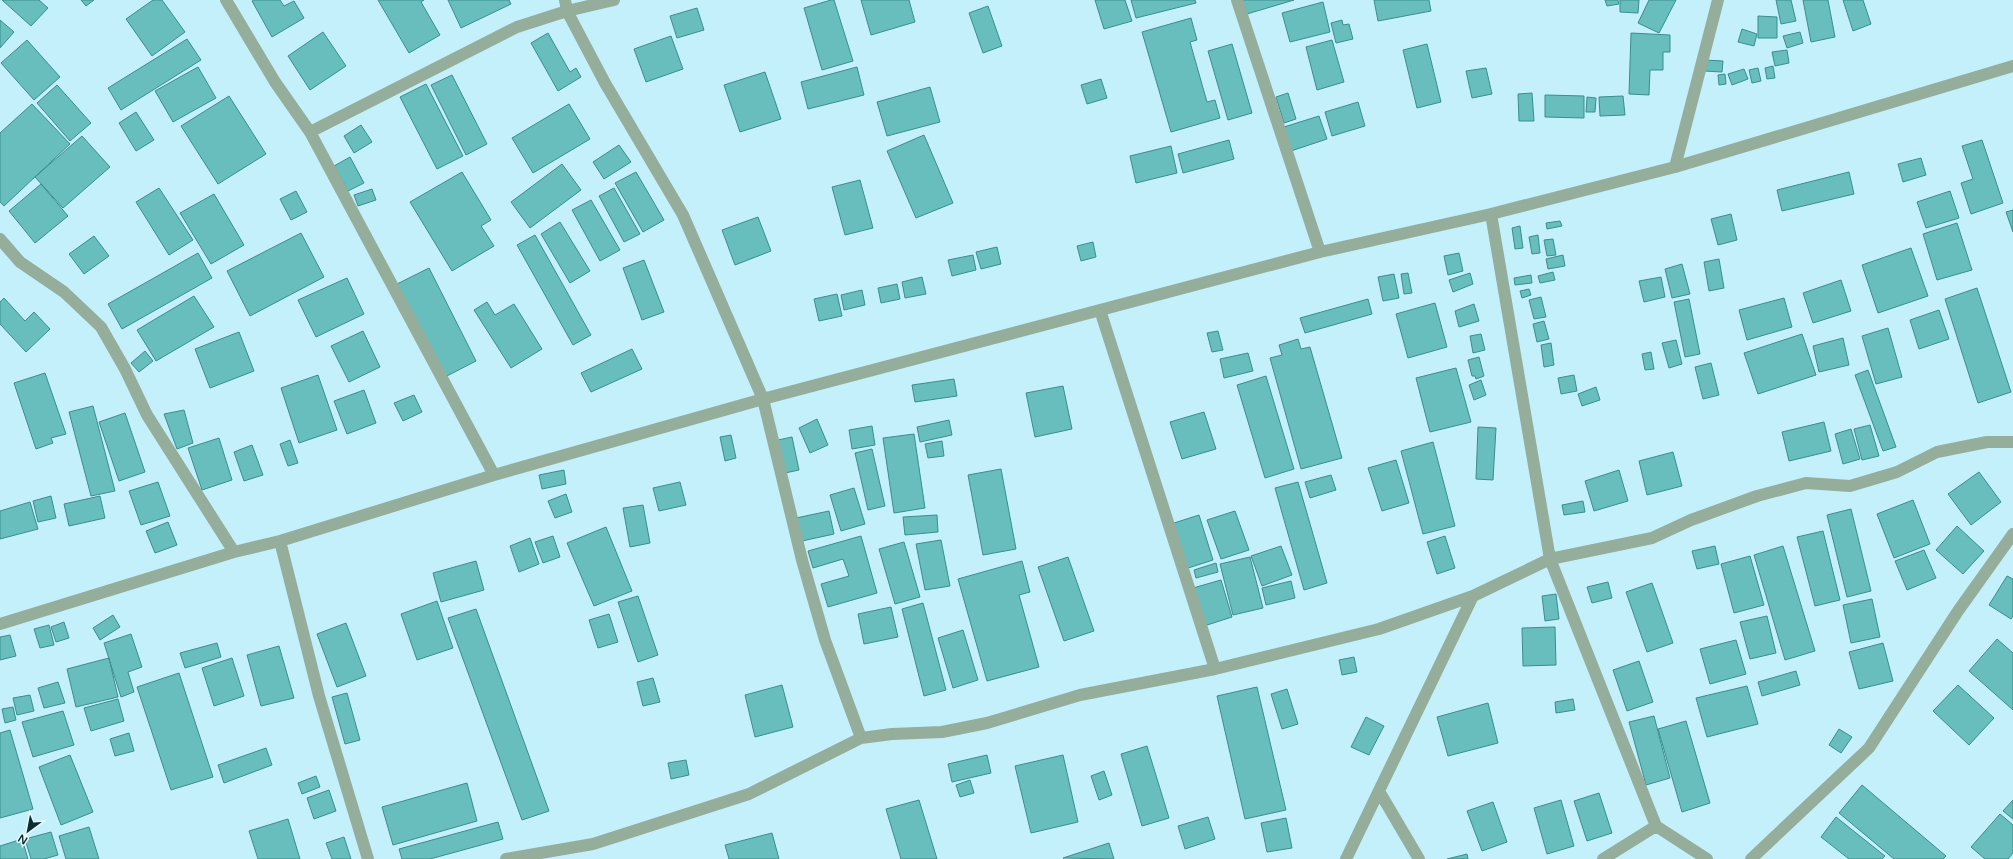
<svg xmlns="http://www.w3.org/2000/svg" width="2013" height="859" viewBox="0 0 2013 859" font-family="'Varela Round',sans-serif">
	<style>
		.building { fill: #67bebd; stroke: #3a8e8d }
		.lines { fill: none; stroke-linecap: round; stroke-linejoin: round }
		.minor { stroke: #95ae9c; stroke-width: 12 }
	</style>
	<rect width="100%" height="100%" fill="#c4f0fb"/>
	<path class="building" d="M2,0h37l9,8 -17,18z
		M81,0h13l-8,6z
		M153,0h9l23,32 -33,24 -26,-37z
		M254,0h26l4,6 10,-5 10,17 -32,19 -20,-36z
		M378,0h46l-3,2 19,33 -31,18z
		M448,0h61l2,4 -50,24z
		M831,0h3l19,61 -31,9 -18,-62z
		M861,0h48l6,22 -44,13z
		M1095,0h30l7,21 -28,8z
		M1131,0h64l1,3 -60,15z
		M1242,0h52l-47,14z
		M1374,0h55l2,11 -53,10z
		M1605,0h13l1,4 -12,2z
		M1620,0h19l-1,13 -18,-1z
		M1649,0h27l-17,33 -21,-10z
		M1776,0h15l5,21 -15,3z
		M1803,0h25l7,37 -24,5z
		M1843,0h20l8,24 -18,7z
		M1323,2l7,30 -40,10 -8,-29z
		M988,6l14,40 -19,7 -14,-40z
		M697,8l7,22 -27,8 -7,-22z
		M1758,16l19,1v21h-19z
		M1191,18l6,22 -7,2 17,60 8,-2 5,18 -49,14 -29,-100z
		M0,20l14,12 -14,16z
		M1342,20l1,5 6,-1 4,15 -17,4 -5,-20z
		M1742,29l15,5 -3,12 -16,-4z
		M323,32l23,34 -36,24 -22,-34z
		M1800,32l3,11 -16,5 -4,-12z
		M548,33l22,39 6,-4 5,9 -23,14 -27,-48z
		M1631,33l39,2v17h-7v18h-13l-1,25 -20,-1z
		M671,36l12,33 -37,13 -12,-33z
		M187,39l14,21 -80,50 -13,-22z
		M27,40l33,37 -26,23 -33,-37z
		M1332,40l12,42 -27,8 -11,-43z
		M1232,44l20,69 -24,7 -20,-69z
		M1427,44l14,58 -24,6 -14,-58z
		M1787,50l2,13 -14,3 -3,-14z
		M1705,60l18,1 -1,11 -18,-1z
		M1773,66l2,12 -8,1 -2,-11z
		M198,67l18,31 -43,24 -18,-31z
		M857,67l7,28 -56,14 -7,-27z
		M1486,68l6,26 -20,4 -6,-27z
		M1758,68l3,13 -9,2 -3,-13z
		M1744,69l4,10 -16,6 -4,-11z
		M765,72l16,47 -41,13 -16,-47z
		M1725,74l1,10 -7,1 -1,-10z
		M452,75l35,69 -21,11 -35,-70z
		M1101,79l6,19 -20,6 -6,-19z
		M426,84l37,72 -26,13 -37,-72z
		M57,85l34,38 -21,18 -33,-38z
		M930,87l10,35 -53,14 -10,-34z
		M1288,93l8,26 -12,4 -8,-26z
		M1532,93l2,28h-15l-1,-27z
		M1545,95l39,1v22l-39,-1z
		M229,96l37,58 -48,30 -37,-58z
		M1623,96l2,19 -25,1 -1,-19z
		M1587,97l9,1 -1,14h-9z
		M1358,102l7,24 -33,10 -7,-24z
		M32,104l38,40 -66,62 -4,-4v-69z
		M569,104l21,35 -57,34 -21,-35z
		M136,112l18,28 -18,11 -17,-28z
		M1319,116l8,23 -36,12 -7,-24z
		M361,125l11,17 -18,11 -10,-17z
		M924,135l29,68 -37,15 -29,-67z
		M82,136l28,31 -47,41 -28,-31z
		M1229,140l5,19 -51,14 -5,-19z
		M1982,140l21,63 -32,11 -10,-31 12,-4 -11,-33z
		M619,145l12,17 -27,17 -11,-17z
		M1171,146l6,27 -41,10 -6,-27z
		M350,157l14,26 -16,8 -14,-25z
		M1921,158l5,17 -23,7 -5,-18z
		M562,164l19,26 -51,38 -19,-26z
		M462,172l29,48 -10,6 13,20 -42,25 -42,-69z
		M636,172l28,48 -21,12 -28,-49z
		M1849,172l5,22 -72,17 -5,-21z
		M860,180l13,48 -28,7 -13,-48z
		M41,184l27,32 -33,27 -26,-32z
		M159,188l34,52 -24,15 -33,-53z
		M614,188l26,46 -16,8 -25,-46z
		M372,189l4,11 -18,6 -4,-11z
		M296,191l11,21 -16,8 -11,-21z
		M1950,191l9,27 -33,10 -9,-26z
		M214,194l30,51 -33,19 -31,-51z
		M591,200l29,50 -20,11 -28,-51z
		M2013,210v22l-7,-20z
		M1731,214l6,26 -19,5 -7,-26z
		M758,217l13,34 -36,14 -13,-35z
		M1560,221l2,5 -15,3 -1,-6z
		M560,222l30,49 -20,12 -29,-49z
		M1957,223l15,47 -35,10 -14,-46z
		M1520,226l3,22 -8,1 -3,-21z
		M301,233l23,44 -74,39 -23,-45z
		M535,235l56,100 -18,10 -56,-100z
		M1538,235l2,18 -8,1 -3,-17z
		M94,236l15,20 -25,18 -15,-20z
		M1553,239l3,16 -9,1 -3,-16z
		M1093,242l3,15 -15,4 -4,-15z
		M997,247l4,17 -20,5 -5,-17z
		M1911,248l17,48 -50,17 -16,-48z
		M198,253l14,25 -90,51 -14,-25z
		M1459,253l4,18 -15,4 -4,-19z
		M973,255l3,15 -24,6 -4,-16z
		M1563,255l2,11 -17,3 -2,-10z
		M1719,259l5,29 -15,3 -5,-29z
		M644,260l20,52 -22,8 -19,-52z
		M1682,264l8,30 -18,4 -7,-29z
		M429,268l47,93 -33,17 -48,-93z
		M1553,272l2,8 -15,3 -2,-7z
		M1408,273l4,20 -8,1 -3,-20z
		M1470,273l3,11 -20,8 -4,-12z
		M1394,274l5,24 -16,3 -5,-24z
		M1531,275l1,8 -17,2 -1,-7z
		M922,277l4,17 -21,4 -3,-16z
		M1661,277l4,20 -21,5 -5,-21z
		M347,278l17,36 -48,23 -18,-37z
		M1841,280l10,31 -38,12 -10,-30z
		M897,284l3,15 -19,4 -3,-15z
		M1977,288l34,104 -33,11 -33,-104z
		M1529,289l2,6 -9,3 -2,-7z
		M862,290l3,15 -21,5 -3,-15z
		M837,294l5,22 -23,5 -5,-22z
		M194,296l20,31 -58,34 -19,-31z
		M1541,297l5,20 -12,2 -5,-19z
		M4,298l21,23 9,-9 16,17 -24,23 -26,-28v-22z
		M1784,298l8,29 -45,13 -8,-30z
		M1368,299l4,15 -67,19 -5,-15z
		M1689,299l11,55 -15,3 -11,-55z
		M487,302l8,13 19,-11 28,45 -31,19 -37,-58z
		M1435,303l12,44 -39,11 -12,-44z
		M1474,304l5,17 -20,6 -4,-16z
		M1939,310l10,29 -30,10 -9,-29z
		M1544,321l5,18 -12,3 -4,-18z
		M1888,328l14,49 -26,7 -14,-48z
		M363,331l17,36 -31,15 -18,-36z
		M1218,331l5,19 -11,2 -5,-19z
		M239,332l15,39 -44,17 -15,-39z
		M1481,334l4,16 -12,3 -3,-17z
		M1802,334l14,41 -58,19 -14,-41z
		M1843,338l6,27 -30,7 -6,-26z
		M1298,339l3,10 9,-2 32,111 -41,11 -31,-111 12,-3 -3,-10z
		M1676,340l6,24 -13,4 -7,-25z
		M1551,343l3,22 -10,2 -3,-22z
		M632,349l10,20 -51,23 -10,-19z
		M145,351l8,10 -14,11 -8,-9z
		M1651,352l3,17 -9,1 -3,-16z
		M1248,353l5,18 -29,7 -4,-19z
		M1479,357l5,19 -8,3 -1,-3h-3l-4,-16z
		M1711,363l8,32 -16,4 -8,-32z
		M1456,368l15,54 -41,10 -14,-54z
		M1868,370l28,77 -13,4 -28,-76z
		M45,373l21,61 -15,4 2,5 -17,6 -22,-66z
		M318,375l19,55 -38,13 -18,-55z
		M1574,375l3,16 -16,3 -3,-16z
		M1266,376l28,93 -29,9 -28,-93z
		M954,379l3,17 -42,6 -3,-17z
		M1481,380l5,15 -12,5 -5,-15z
		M1063,386l9,43 -37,8 -9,-44z
		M1596,387l4,13 -18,6 -4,-12z
		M364,390l12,33 -29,11 -13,-33z
		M414,395l8,17 -19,9 -9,-18z
		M93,406l22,85 -24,5 -22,-84z
		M184,410l9,33 -16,6 -13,-35z
		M1204,412l12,37 -34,10 -12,-37z
		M125,413l20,59 -26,9 -20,-59z
		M817,419l11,26 -18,8 -11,-25z
		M949,420l3,15 -32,7 -3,-15z
		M1824,422l7,29 -42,10 -7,-29z
		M1870,425l9,31 -17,4 -8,-31z
		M872,426l3,19 -23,4 -3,-19z
		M1478,427l18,1 -3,52 -17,-1z
		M1851,429l9,30 -17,5 -8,-30z
		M914,434l11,74 -31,5 -11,-75z
		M731,435l5,23 -11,3 -5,-24z
		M792,437l7,33 -14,3 -7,-33z
		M219,438l13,42 -30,10 -14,-42z
		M290,440l8,23 -10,3 -8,-22z
		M942,441l2,15 -16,2 -3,-14z
		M1433,442l22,84 -32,8 -22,-83z
		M252,445l11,30 -19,6 -10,-29z
		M872,449l13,57 -17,4 -13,-57z
		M1673,452l9,34 -35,9 -8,-34z
		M1396,460l13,43 -27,8 -14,-43z
		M1001,469l15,80 -33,6 -15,-80z
		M564,470l2,14 -24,5 -3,-14z
		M1619,470l9,31 -34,10 -9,-30z
		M1979,472l22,30 -30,23 -23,-31z
		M1331,475l5,15 -26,8 -5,-16z
		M158,482l12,34 -29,9 -12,-34z
		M680,482l6,23 -27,6 -6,-23z
		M1298,482l29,101 -23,7 -29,-102z
		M854,488l11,36 -24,7 -11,-36z
		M566,494l6,18 -17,6 -7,-17z
		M51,496l5,22 -18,4 -5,-21z
		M100,496l5,22 -36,8 -5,-22z
		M1913,500l17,44 -36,14 -17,-44z
		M1583,501l2,11 -21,3 -2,-10z
		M30,502l8,27 -38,10v-28z
		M643,505l7,38 -20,4 -7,-39z
		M1851,509l20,82 -24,6 -20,-82z
		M829,511l5,23 -32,7 -6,-23z
		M1235,511l14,39 -28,9 -14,-39z
		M937,515l1,17 -33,3 -2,-18z
		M1199,515l14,45 -28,9 -14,-45z
		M168,522l9,23 -22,8 -9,-22z
		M1957,526l27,25 -21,23 -27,-24z
		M606,527l26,64 -38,15 -27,-63z
		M1823,531l17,69 -25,6 -18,-69z
		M553,536l7,21 -17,6 -8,-21z
		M861,536l16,57 -49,14 -7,-23 28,-8 -6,-17 -30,9 -5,-17z
		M1445,536l10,32 -18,6 -10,-32z
		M530,538l9,26 -20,8 -9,-26z
		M941,540l9,46 -25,4 -9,-46z
		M904,542l16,55 -25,7 -16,-55z
		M1281,546l11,29 -30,11 -11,-30z
		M1715,546l4,18 -22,5 -5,-18z
		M1783,546l32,105 -30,9 -31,-105z
		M1924,550l12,28 -29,12 -12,-29z
		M1750,556l14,49 -30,8 -13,-49z
		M1068,557l26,74 -30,10 -26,-74z
		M1250,557l13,51 -30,7 -13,-51z
		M476,561l8,29 -43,12 -8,-29z
		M1022,561l8,31 -11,3 20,72 -52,14 -29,-102z
		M1216,563l2,9 -22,6 -2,-8z
		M2007,576l6,3v37l-2,3 -22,-14z
		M1221,580l11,37 -28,9 -11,-38z
		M1291,581l4,17 -29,7 -4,-17z
		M1608,582l4,16 -20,5 -5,-16z
		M1652,583l21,60 -26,9 -21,-60z
		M1556,594l3,25 -14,2 -3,-25z
		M638,596l20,59 -20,7 -20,-60z
		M1872,599l8,38 -29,6 -8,-38z
		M437,601l16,47 -36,12 -16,-46z
		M923,603l23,87 -22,6 -22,-87z
		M891,607l7,30 -34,7 -6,-30z
		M476,609l73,202 -27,9 -74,-202z
		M609,614l9,28 -20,6 -9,-28z
		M113,615l7,12 -20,13 -7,-12z
		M1767,616l9,37 -26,6 -10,-37z
		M64,622l5,16 -13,4 -5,-15z
		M346,623l20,53 -29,11 -20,-53z
		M49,625l5,20 -14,3 -6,-19z
		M1555,627l1,38 -33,1 -1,-38z
		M963,630l15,50 -25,8 -15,-50z
		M131,634l11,33 -14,5 6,20 -13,5 -17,-54z
		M10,635l6,21 -16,4v-23z
		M1997,639l16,14v57l-44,-39z
		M1736,640l10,34 -36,10 -10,-35z
		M217,643l4,14 -36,11 -5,-15z
		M1883,643l10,38 -34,8 -10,-37z
		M279,646l15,52 -33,8 -14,-51z
		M1354,657l3,15 -15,3 -3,-15z
		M109,658l9,39 -42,10 -9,-38z
		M232,658l12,38 -30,10 -12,-38z
		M1639,661l14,41 -26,9 -14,-41z
		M1796,671l4,14 -38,11 -4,-14z
		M179,673l34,104 -42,13 -34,-103z
		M653,678l7,24 -17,4 -6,-24z
		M58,682l7,21 -21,5 -6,-20z
		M782,685l11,42 -38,10 -10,-42z
		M1958,685l36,33 -25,27 -36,-34z
		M1747,686l11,38 -51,13 -11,-39z
		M1257,687l29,123 -41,9 -28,-123z
		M1287,689l11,35 -16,5 -11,-35z
		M347,693l13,47 -15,4 -13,-47z
		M30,695l4,16 -17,4 -4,-17z
		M118,699l6,22 -33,10 -7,-23z
		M1573,699l2,11 -19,3 -1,-11z
		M1488,703l10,40 -50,13 -11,-39z
		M13,707l3,13 -11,3 -3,-14z
		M63,711l11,34 -41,12 -11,-35z
		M1654,716l16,62 -24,7 -17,-63z
		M1366,717l18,9 -15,29 -18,-8z
		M1686,721l24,82 -28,9 -24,-83z
		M1839,729l13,8 -11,16 -12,-8z
		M10,730l23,79 -33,9v-85z
		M129,733l5,18 -19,5 -5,-17z
		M1147,746l22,72 -27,8 -21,-72z
		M266,748l6,17 -48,18 -6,-18z
		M70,755l23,57 -32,13 -22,-58z
		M987,755l4,18 -39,9 -4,-18z
		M1063,755l15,67 -47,11 -16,-67z
		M686,760l3,15 -18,4 -3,-16z
		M1104,771l8,24 -13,5 -8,-24z
		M316,776l4,11 -18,7 -4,-11z
		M970,780l4,13 -14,4 -4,-12z
		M467,783l10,38 -84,24 -11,-38z
		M1862,785l84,71 -3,3h-49l-55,-46z
		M329,790l7,21 -22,8 -7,-21z
		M1599,793l13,40 -25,8 -13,-40z
		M919,800l18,59h-36l-15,-50z
		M1561,800l13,46 -27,8 -13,-46z
		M2013,800v19l-10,-8z
		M1493,802l14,40 -25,9 -15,-40z
		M2000,814l13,11v28l-5,6h-23l-14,-12z
		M1208,817l7,22 -30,10 -7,-23z
		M1836,817l49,39 -3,3h-33l-28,-22z
		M1286,818l6,30 -25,4 -6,-29z
		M288,819l12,40h-42l-9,-28z
		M498,822l5,17 -73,20h-28l-3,-10z
		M89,827l10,32h-33l-7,-23z
		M51,832l7,23 -14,4h-13l-6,-20z
		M772,833l7,26h-50l-4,-14z
		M344,837l7,22h-19l-6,-16z
		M22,839l6,20h-28v-13z
		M1109,843l5,16 -51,-1z
		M1467,854l1,5h-21z"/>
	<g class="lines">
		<path class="minor" d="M226,0l49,82 35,50 184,343
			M565,0l2,11 38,72 78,132 80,184 39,161 23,80 36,98
			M1237,0l83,252
			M310,132l207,-105 50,-16 47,-11
			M1675,167l43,-167
			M1491,214l59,345 106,267 51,33
			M0,239l20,23 44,30 37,35 24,42 22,46 87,137
			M1100,310l115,359
			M280,541l39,155 49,163
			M0,624l234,-72 46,-11 214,-66 269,-76 557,-147 171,-38 184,-47 338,-101
			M1379,791l40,68
			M506,859l87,-15 156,-50 112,-56 31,-4 50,-2 45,-9 93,-28 135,-26 164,-40 94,-33 77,-37 102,-21 39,-18 66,-24 49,-13 44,3 47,-14 40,-20 50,-10h26
			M1346,859l127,-263
			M1603,859l53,-33
			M1751,859l118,-111 89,-137 55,-77"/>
	</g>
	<g transform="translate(28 831) rotate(212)" stroke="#e9f8fb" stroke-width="3" paint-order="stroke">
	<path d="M0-3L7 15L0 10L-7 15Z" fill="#0b2c33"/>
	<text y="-6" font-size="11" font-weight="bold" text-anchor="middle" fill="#0b2c33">N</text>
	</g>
</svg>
